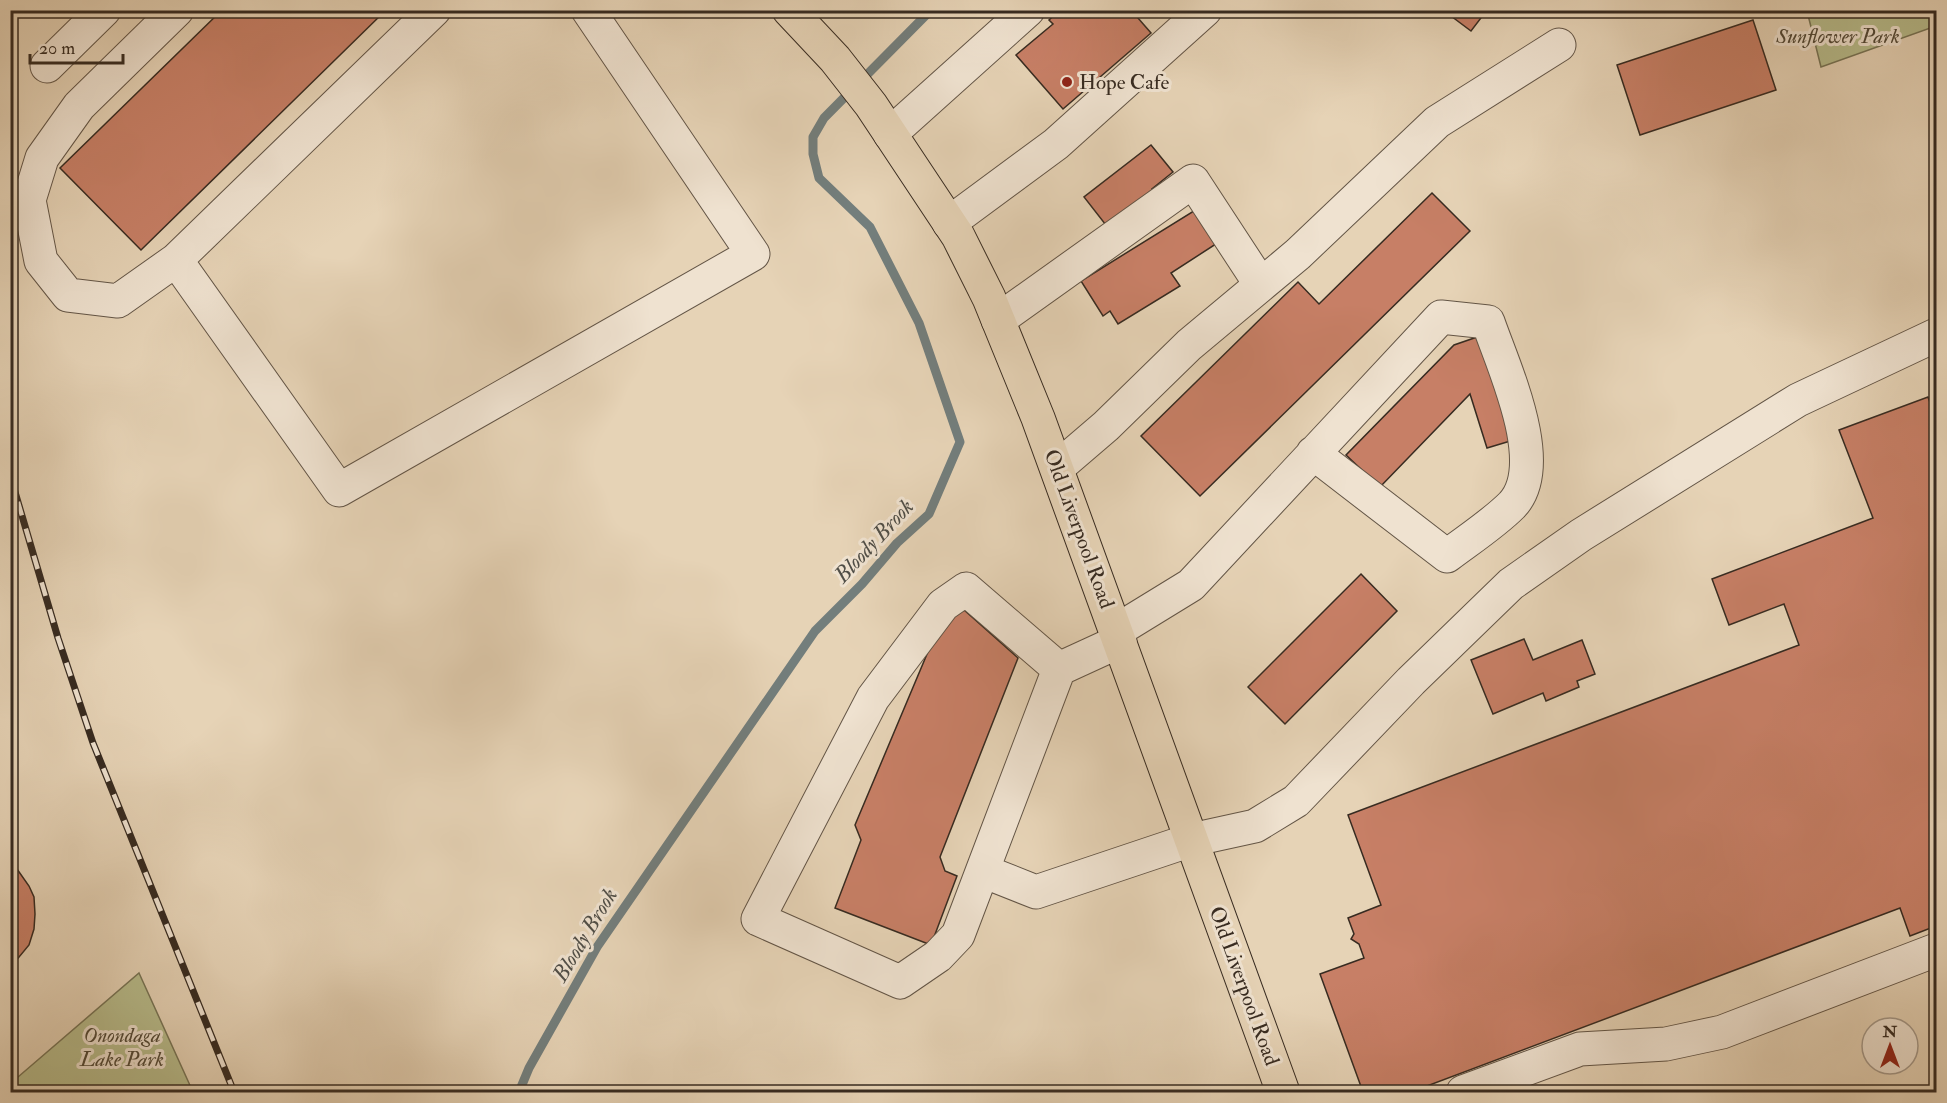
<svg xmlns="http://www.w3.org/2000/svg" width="1947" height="1103" viewBox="0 0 1947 1103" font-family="'IM FELL Double Pica',serif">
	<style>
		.green { fill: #b7bc8c; stroke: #777456; stroke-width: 1.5 }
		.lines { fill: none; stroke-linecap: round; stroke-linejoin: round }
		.stream { stroke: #737e7c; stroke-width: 9 }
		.building { fill: #c77f66; stroke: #372b21; stroke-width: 1.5 }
		.minor-casing { stroke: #635546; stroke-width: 35 }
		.major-casing { stroke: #372b21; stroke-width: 35 }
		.minor { stroke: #efe2d0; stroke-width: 33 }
		.major { stroke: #e6d3b6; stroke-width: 33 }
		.rail-casing { stroke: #372b21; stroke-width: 7 }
		.rail { stroke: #efe2d0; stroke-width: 4.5; stroke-dasharray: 14; stroke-linecap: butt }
		.poi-dot { fill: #8f2418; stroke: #efe2d0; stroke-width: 2 }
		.labels { text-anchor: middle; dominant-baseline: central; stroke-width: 6; stroke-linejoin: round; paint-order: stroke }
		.park-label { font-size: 21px; font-style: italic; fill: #514836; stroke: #efe2d0 }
		.poi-label { font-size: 21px; fill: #372b21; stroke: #efe2d0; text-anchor: start }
		.street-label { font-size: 21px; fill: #372b21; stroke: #efe2d0 }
		.water-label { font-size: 22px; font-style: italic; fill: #504e47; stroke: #efe2d0 }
	</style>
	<rect width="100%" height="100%" fill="#e6d3b6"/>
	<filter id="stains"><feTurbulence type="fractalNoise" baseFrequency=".00333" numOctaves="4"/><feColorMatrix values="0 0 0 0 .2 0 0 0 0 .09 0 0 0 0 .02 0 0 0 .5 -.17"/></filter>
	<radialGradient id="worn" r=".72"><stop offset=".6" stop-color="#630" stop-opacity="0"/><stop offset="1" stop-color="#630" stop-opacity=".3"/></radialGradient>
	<path class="green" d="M1807,11h129v15l-115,41z
		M139,973l54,119h-182v-9z"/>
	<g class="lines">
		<path class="stream" d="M519,1092l10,-24 68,-121 218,-316 47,-47 35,-41 32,-29 31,-72 -41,-119 -49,-96 -51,-49 -6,-24v-17l11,-19 107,-108"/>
	</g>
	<path class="building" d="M222,10h164l-245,240 -81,-82z
		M1060,10h71l20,23 -88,76 -47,-54 37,-31 -4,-4z
		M1443,10h44l-16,21z
		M1753,20l23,70 -136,45 -23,-70z
		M1151,145l22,27 -21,17 3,4 -46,36 -25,-32z
		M1432,193l38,38 -270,265 -59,-60 157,-154 21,22z
		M1197,209l22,33 -48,31 9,13 -62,38 -8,-13 -7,5 -22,-35z
		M1483,335l34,104 -30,9 -17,-54 -90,93 -34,-32 108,-110z
		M1928,397l8,22v507l-26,10 -10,-28 -489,184h-48l-43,-118 44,-16 -5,-14 -8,-5 3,-5 -6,-16 33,-13 -33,-90 451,-170 -15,-41 -55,21 -17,-46 161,-61 -34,-88z
		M1361,574l36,37 -112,113 -37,-37z
		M963,609l55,49 -78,199 5,14 12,5 -26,69 -96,-37 26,-68 -6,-15 83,-197z
		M1524,639l9,21 49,-20 13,34 -18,7 2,6 -33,14 -3,-8 -50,21 -22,-54z
		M10,859l19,27 5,11 1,17 -1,15 -5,16 -19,23z"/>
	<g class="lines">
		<g class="minor-casing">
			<path id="minor" d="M434,10l-258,250 163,230 414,-236 -165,-244
				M47,66l57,-56
				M890,134l138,-124
				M949,223l107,-79 149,-134
				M176,260l-58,41 -50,-6 -27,-34 -12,-61 13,-42 37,-52 98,-96
				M998,320l195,-139 68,104
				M1057,468l49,-42 83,-81 109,-91 139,-132 122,-77
				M1116,631l75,-46 250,-268 47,5c15,44 62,143 24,183 -19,19 -44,35 -65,51l-134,-103
				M1059,669l-93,-80 -23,16 -70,93 -115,221 142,63 38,-26 20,-21 101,-266 61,-28
				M983,871l53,21 155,-52 64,-14 41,-25 115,-120 100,-97 70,-49 217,-135 138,-65
				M1463,1092l117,-43 86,-5 56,-12 214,-82"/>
		</g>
		<g class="major-casing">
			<path id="major" d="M789,10l46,49 36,46 87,131 31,62 49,120 245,674"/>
		</g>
		<use href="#minor" class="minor"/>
		<use href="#major" class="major"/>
		<g class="rail-casing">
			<path id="rail" d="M10,475l48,163 35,105 141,349"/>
		</g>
		<use href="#rail" class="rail"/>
	</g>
	<circle class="poi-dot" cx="1067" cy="82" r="6"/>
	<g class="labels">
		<g class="park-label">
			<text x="1838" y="36">Sunflower Park</text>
			<text x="122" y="1035">Onondaga<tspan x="122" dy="24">Lake Park</tspan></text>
		</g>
		<g class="poi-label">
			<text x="1079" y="82">Hope Cafe</text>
		</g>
		<g class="street-label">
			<text transform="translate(1079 529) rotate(70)">Old Liverpool Road</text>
			<text transform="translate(1244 986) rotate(70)">Old Liverpool Road</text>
		</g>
		<g class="water-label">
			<text transform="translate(874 541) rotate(-47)">Bloody Brook</text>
			<text transform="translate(585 935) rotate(-59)">Bloody Brook</text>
		</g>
	</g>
	<rect width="1947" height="1103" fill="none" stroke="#e6d3b6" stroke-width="36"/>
	<rect x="12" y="12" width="1923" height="1079" fill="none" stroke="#372b21" stroke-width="3"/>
	<rect x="18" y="18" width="1911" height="1067" fill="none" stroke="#372b21" stroke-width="1.5"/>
	<g transform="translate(1890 1046)"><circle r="28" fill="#efe2d0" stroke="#a5998a" stroke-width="1.5"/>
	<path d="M0-4.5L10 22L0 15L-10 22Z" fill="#8f2418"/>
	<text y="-9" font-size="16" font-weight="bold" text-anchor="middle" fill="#372b21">N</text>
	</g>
	<path d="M30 54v9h93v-9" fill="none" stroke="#372b21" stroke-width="3"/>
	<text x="39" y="54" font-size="18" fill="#372b21" stroke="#efe2d0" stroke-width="4.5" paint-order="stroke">20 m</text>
	<rect width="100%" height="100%" filter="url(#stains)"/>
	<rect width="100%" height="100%" fill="url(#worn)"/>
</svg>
